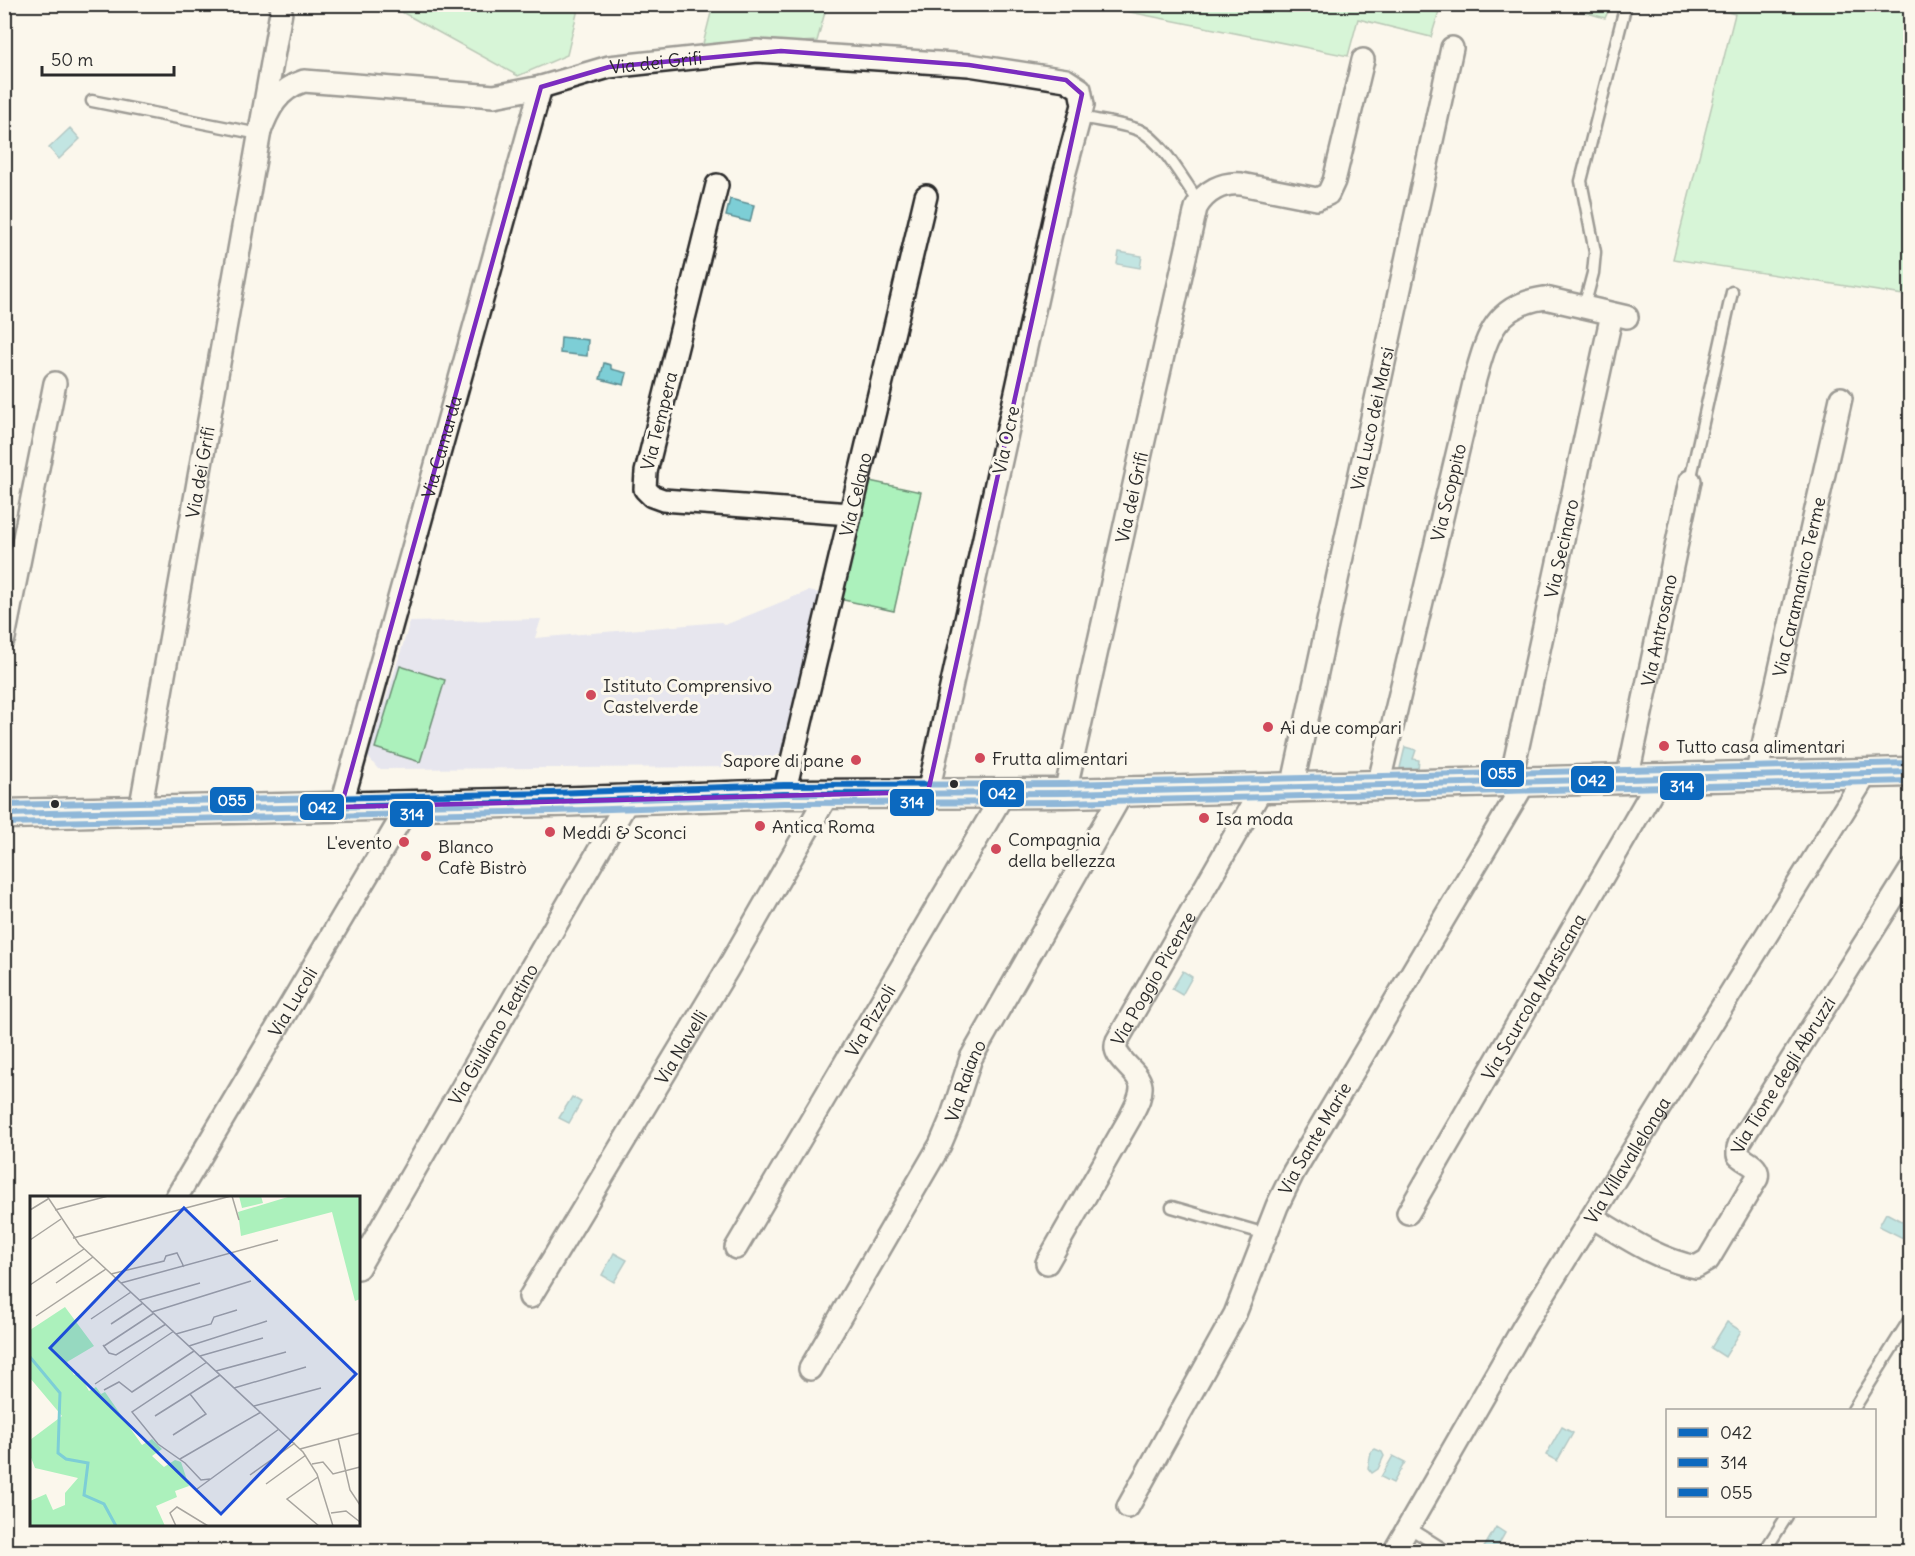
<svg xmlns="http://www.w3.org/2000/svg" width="1915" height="1556" viewBox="0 0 1915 1556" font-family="Delius,sans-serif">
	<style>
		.built { fill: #e7e6ee }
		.green { fill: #acf1bc; stroke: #6c8e74; stroke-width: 1.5 }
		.water { fill: #7dced6; stroke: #5c8d92; stroke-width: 1.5 }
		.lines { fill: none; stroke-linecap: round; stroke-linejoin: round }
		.lane-casing { stroke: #2b2b2b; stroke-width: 15 }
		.street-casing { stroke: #2b2b2b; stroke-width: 26 }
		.secondary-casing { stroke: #2b2b2b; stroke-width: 33 }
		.lane { stroke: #fbf7ec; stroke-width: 10 }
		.street { stroke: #fbf7ec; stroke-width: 21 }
		.secondary { stroke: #fbf7ec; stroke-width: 28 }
		.bus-1-casing { stroke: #fbf7ec; stroke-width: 10 }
		.bus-2-casing { stroke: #fbf7ec; stroke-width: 10 }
		.bus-3-casing { stroke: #fbf7ec; stroke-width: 10 }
		.bus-1 { stroke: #0c69bf; stroke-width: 6 }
		.bus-2 { stroke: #0c69bf; stroke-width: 6 }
		.bus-3 { stroke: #0c69bf; stroke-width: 6 }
		.marked { fill: none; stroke: #7b2cbf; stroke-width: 4.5; stroke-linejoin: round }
		.poi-dot { fill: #d1495b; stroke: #fbf7ec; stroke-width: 2 }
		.bus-dot { fill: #2b2b2b; stroke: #fbf7ec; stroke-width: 2 }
		.labels { text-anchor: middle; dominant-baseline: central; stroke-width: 6; stroke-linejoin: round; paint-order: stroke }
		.street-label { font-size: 18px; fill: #2b2b2b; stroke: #fbf7ec }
		.poi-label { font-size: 18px; fill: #2b2b2b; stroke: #fbf7ec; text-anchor: start }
		.inset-river { fill: none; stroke: #7dced6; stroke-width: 3 }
		.inset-road { fill: none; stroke: #a8a59f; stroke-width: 1.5 }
		.view { fill: #1d4ed8; fill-opacity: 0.15; stroke: #1d4ed8; stroke-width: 3 }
		.inset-edge { fill: none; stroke: #2b2b2b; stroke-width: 3 }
		.line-badge { stroke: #fbf7ec; stroke-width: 2 }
		.badge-label { font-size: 16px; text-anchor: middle; font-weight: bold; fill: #fff }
	</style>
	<rect width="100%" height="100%" fill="#fbf7ec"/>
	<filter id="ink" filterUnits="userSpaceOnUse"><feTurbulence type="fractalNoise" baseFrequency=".0167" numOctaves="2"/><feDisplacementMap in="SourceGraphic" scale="12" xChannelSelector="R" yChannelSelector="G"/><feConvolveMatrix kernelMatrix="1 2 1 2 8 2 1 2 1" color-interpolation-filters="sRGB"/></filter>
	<g filter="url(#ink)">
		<path class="built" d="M808,591l12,2 -39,160 -25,14 -378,2 -10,-12 42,-135 131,-3 -6,19 186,-16 4,3z"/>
		<path class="green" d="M389,5h190l-12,50 -49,21z
			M713,5h114l-10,36 -115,7z
			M1095,5l346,-1v1l-10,32 -73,-18 -10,37z
			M1560,5h51l-6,13z
			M1701,5h209v291l-237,-37 62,-245z
			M865,480l56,12 -27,119 -55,-12z
			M400,666l45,14 -25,82 -45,-14z"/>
		<path class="water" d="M70,128l10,11 -21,20 -10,-11z
			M730,199l24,6 -4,17 -24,-6z
			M1119,252l23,4 -2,12 -23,-4z
			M561,337l27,3 -1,16 -27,-3z
			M604,363l7,2v4l16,4 -3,12 -24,-6z
			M1405,747l11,3 -3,9 6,1 -1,9 -18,-1z
			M1183,971l9,6 -10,18 -10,-6z
			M572,1097l9,5 -12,21 -10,-5z
			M1886,1213l23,12 -6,13 -24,-12z
			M614,1253l13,7 -13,22 -12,-7z
			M1727,1322l14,9 -16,26 -14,-9z
			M1562,1427l11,6 -16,28 -11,-6z
			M1375,1449l7,3 2,4 -6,13 -6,4 -4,-5 3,-16z
			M1393,1456l12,6 -12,21 -12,-6z
			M1496,1527l9,6 -10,18h-13z"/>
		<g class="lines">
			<g class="lane-casing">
				<path id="lane" d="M92,101l167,33
					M1080,117c19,4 41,6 59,13 23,10 45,52 60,72
					M1584,307l9,-34 2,-21 -14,-71 45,-177
					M1690,481l42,-189
					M1172,1207l94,27
					M1853,1410l57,-91
					M1408,1527l40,25
					M1764,1552l23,-36"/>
			</g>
			<g class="street-casing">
				<g id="street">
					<path id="s1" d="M259,134c9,-25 19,-45 45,-53l190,15 47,-9 68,-20 148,-16 212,14 97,15 14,9 3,16 -20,74 -135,613"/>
					<path d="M717,185l-71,287 -1,17 7,7 11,4 187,14"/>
					<path d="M4,638l51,-255"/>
					<path id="s2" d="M1756,776l85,-378"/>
					<path id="s3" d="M1627,780l63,-299"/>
					<path id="s4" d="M1510,783l102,-469"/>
					<path id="s5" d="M1378,786l97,-407c12,-42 19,-74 70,-81l82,19"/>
					<path id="s6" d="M1292,788l160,-740"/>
					<path id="s7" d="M1065,793l131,-585c9,-17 27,-26 45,-24l76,15 11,-5 6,-13 29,-121"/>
					<path id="s8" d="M784,794l142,-598"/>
					<path id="s9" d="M341,807l200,-720"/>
					<path id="s10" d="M140,811l141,-799"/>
					<path id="s11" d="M176,1198l233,-393"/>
					<path id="s12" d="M1408,1213l251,-434"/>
					<path id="s13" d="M1592,1217c33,20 66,43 104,50l12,-7 49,-82c3,-13 -11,-15 -19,-23v-7l2,-6 170,-271"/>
					<path id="s14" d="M736,1248l268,-455"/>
					<path id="s15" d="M1047,1263l83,-145c4,-9 12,-21 11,-32 -2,-17 -31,-27 -24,-45l145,-253"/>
					<path id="s16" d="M358,1268l270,-468"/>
					<path id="s17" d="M530,1297l197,-327 101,-176"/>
					<path id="s18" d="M810,1369l130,-224 11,-26 20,-61 152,-267"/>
					<path id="s19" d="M1128,1507l107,-193 42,-108 16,-33 232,-391"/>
					<path id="s20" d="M1394,1552l130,-226 343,-553"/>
				</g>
			</g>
			<g class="secondary-casing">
				<path id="secondary" d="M4,814l548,-12 232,-8 281,-1 845,-21"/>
			</g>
			<use href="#lane" class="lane"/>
			<use href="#street" class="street"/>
			<use href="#secondary" class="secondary"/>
			<g class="bus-1-casing">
				<path id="bus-1" d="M4,814l548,-12 232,-8 281,-1 845,-21"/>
			</g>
			<g class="bus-2-casing">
				<path id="bus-2" d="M4,823l548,-12 232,-8 281,-1 845,-21"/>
			</g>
			<g class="bus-3-casing">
				<path id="bus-3" d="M4,805l548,-12 232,-8 281,-1 845,-21"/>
			</g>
			<use href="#bus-1" class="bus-1"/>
			<use href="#bus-2" class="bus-2"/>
			<use href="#bus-3" class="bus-3"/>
		</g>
	</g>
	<path d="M0 0H1915V1556H0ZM781,51l188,14 97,15 16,14 -154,698 -587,15 200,-720 68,-20z" fill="#fbf7ec" fill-opacity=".55" fill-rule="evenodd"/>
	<path class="marked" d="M781,51l188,14 97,15 16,14 -154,698 -587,15 200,-720 68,-20z"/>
	<g class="poi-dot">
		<circle cx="591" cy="695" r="6"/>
		<circle cx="1268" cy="727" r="6"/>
		<circle cx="1664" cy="746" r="6"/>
		<circle cx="980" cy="758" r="6"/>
		<circle cx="856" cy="760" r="6"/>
		<circle cx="1204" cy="818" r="6"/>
		<circle cx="760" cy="826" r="6"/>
		<circle cx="550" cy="832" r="6"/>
		<circle cx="404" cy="842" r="6"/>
		<circle cx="996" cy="849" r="6"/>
		<circle cx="426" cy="856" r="6"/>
	</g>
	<g class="bus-dot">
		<circle cx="954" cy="784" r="5"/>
		<circle cx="55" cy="804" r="5"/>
	</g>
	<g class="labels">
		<g class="street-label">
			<text stroke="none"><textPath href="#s1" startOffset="429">Via dei Grifi</textPath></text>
			<text stroke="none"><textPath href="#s6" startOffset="378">Via Luco dei Marsi</textPath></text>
			<text transform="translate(659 421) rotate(-76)">Via Tempera</text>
			<text transform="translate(1006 440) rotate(-78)">Via Ocre</text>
			<text stroke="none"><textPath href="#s9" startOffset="374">Via Camarda</textPath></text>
			<text stroke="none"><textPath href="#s10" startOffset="344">Via dei Grifi</textPath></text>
			<text stroke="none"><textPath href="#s5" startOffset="302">Via Scoppito</textPath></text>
			<text stroke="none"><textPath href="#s8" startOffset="308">Via Celano</textPath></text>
			<text stroke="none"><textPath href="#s7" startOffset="303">Via dei Grifi</textPath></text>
			<text stroke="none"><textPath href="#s4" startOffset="240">Via Secinaro</textPath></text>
			<text stroke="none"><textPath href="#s2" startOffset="194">Via Caramanico Terme</textPath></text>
			<text stroke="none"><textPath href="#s3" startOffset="153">Via Antrosano</textPath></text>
			<text stroke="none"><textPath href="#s15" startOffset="327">Via Poggio Picenze</textPath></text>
			<text stroke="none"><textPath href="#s12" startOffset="250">Via Scurcola Marsicana</textPath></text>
			<text stroke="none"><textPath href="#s11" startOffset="228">Via Lucoli</textPath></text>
			<text stroke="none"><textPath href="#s14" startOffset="264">Via Pizzoli</textPath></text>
			<text stroke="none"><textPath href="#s16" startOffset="270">Via Giuliano Teatino</textPath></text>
			<text stroke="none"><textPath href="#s17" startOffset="292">Via Navelli</textPath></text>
			<text stroke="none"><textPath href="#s13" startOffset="350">Via Tione degli Abruzzi</textPath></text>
			<text stroke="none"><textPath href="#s18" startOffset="328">Via Raiano</textPath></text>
			<text stroke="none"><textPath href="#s19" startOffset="414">Via Sante Marie</textPath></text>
			<text stroke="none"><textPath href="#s20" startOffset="456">Via Villavallelonga</textPath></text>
		</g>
		<g class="poi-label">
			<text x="603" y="685">Istituto Comprensivo<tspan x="603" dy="21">Castelverde</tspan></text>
			<text x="1280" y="727">Ai due compari</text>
			<text x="1676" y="746">Tutto casa alimentari</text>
			<text x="992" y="758">Frutta alimentari</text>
			<text x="844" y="760" text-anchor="end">Sapore di pane</text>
			<text x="1216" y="818">Isa moda</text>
			<text x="772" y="826">Antica Roma</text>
			<text x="562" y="832">Meddi &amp; Sconci</text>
			<text x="1008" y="839">Compagnia<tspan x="1008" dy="21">della bellezza</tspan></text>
			<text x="392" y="842" text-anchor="end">L'evento</text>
			<text x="438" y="846">Blanco<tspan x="438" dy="21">Cafè Bistrò</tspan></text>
		</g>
	</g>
	<g transform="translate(30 1196)">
		<rect width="330" height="330" fill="#fbf7ec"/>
		<path d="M209,0h22l2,7 -21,5zM261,0h69v103l-5,2 -23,-89 -91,24 -3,-24zM35,111l29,39 -27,16 7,13 5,-2 10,18 7,-4 5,7 4,-2 37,53 10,-6 10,10 -10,7 12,11 11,-7 6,2 8,24 -14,5 2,6 -21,9 9,20h-135v-25l16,-7 7,16 12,-5v-12l13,-15 -43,-10 -5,-13v-15l32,-24 -32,-38v-48z" fill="#acf1bc"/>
		<path class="inset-river" d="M0,161l30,36 -2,60 8,6 22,4 -4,32 20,9 12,22"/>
		<path class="inset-road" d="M17,0l32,48 224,208 14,22 16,52M202,0l7,24M0,14l18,-11M25,14l53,-14M43,42l158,-42M0,44l31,-21M81,78l53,-13 2,-5 11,-3 7,14M26,87l37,-26M91,87l157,-43M0,89l54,-36M110,104l60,-17M122,116l99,-31M6,120l70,-47M61,123l40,-27M81,128l32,-21M146,138l35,-10 3,-7 23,-7M73,149l6,8 7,2 50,-31M74,150l50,-33M159,150l78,-25M170,160l63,-18M177,166l-75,50 26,32 27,19 16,17 9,-1M186,175l70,-19M65,188l79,-53M204,192l72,-21M74,194l15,-8 13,10 62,-41M224,210l67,-18M125,220l65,-41M143,239l33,-21 -16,-20M308,242l12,52 10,15M270,253l60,-16M150,263l81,-47M282,268l11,-2 10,12 27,-7M220,279l45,-32M288,281l-31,22 32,27M236,288l40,-29M167,293l82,-60M301,317l15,-2 14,11M146,330l-6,-13 7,-6 31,19"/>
		<path class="view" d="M154,12l172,166 -135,140 -171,-166z"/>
		<rect width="330" height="330" class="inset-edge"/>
	</g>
	<g class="line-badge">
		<rect x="1480" y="759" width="45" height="29" rx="6" fill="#0c69bf"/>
		<rect x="1570" y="765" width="45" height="29" rx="6" fill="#0c69bf"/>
		<rect x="1659" y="772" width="46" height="29" rx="6" fill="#0c69bf"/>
		<rect x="979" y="779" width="46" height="29" rx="6" fill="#0c69bf"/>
		<rect x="209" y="786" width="46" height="28" rx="6" fill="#0c69bf"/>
		<rect x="889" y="788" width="46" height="29" rx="6" fill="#0c69bf"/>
		<rect x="299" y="793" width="46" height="28" rx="6" fill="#0c69bf"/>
		<rect x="389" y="800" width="45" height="28" rx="6" fill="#0c69bf"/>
	</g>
	<g class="badge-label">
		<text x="1502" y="779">055</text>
		<text x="1592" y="786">042</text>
		<text x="1682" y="792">314</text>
		<text x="1002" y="799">042</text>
		<text x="232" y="806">055</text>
		<text x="912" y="808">314</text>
		<text x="322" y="813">042</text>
		<text x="412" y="820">314</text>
	</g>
	<rect width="1915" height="1556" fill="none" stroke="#fbf7ec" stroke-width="24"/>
	<rect x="12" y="12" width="1891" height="1532" fill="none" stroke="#2b2b2b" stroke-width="2" filter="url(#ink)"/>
	<rect x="1666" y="1409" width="210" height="108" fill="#fbf7ec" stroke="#a8a59f" stroke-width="1.5"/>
	<rect x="1678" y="1428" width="30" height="9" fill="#0c69bf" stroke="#a8a59f" stroke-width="1.5"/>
	<text x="1720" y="1439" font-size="18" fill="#2b2b2b">042</text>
	<rect x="1678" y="1458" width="30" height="9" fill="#0c69bf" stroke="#a8a59f" stroke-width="1.5"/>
	<text x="1720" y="1469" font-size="18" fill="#2b2b2b">314</text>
	<rect x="1678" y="1488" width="30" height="9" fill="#0c69bf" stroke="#a8a59f" stroke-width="1.5"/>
	<text x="1720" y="1499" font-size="18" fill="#2b2b2b">055</text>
	<path d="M42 66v9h132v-9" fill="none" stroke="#2b2b2b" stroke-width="3"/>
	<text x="51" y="66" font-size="18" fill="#2b2b2b" stroke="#fbf7ec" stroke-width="4.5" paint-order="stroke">50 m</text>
</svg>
